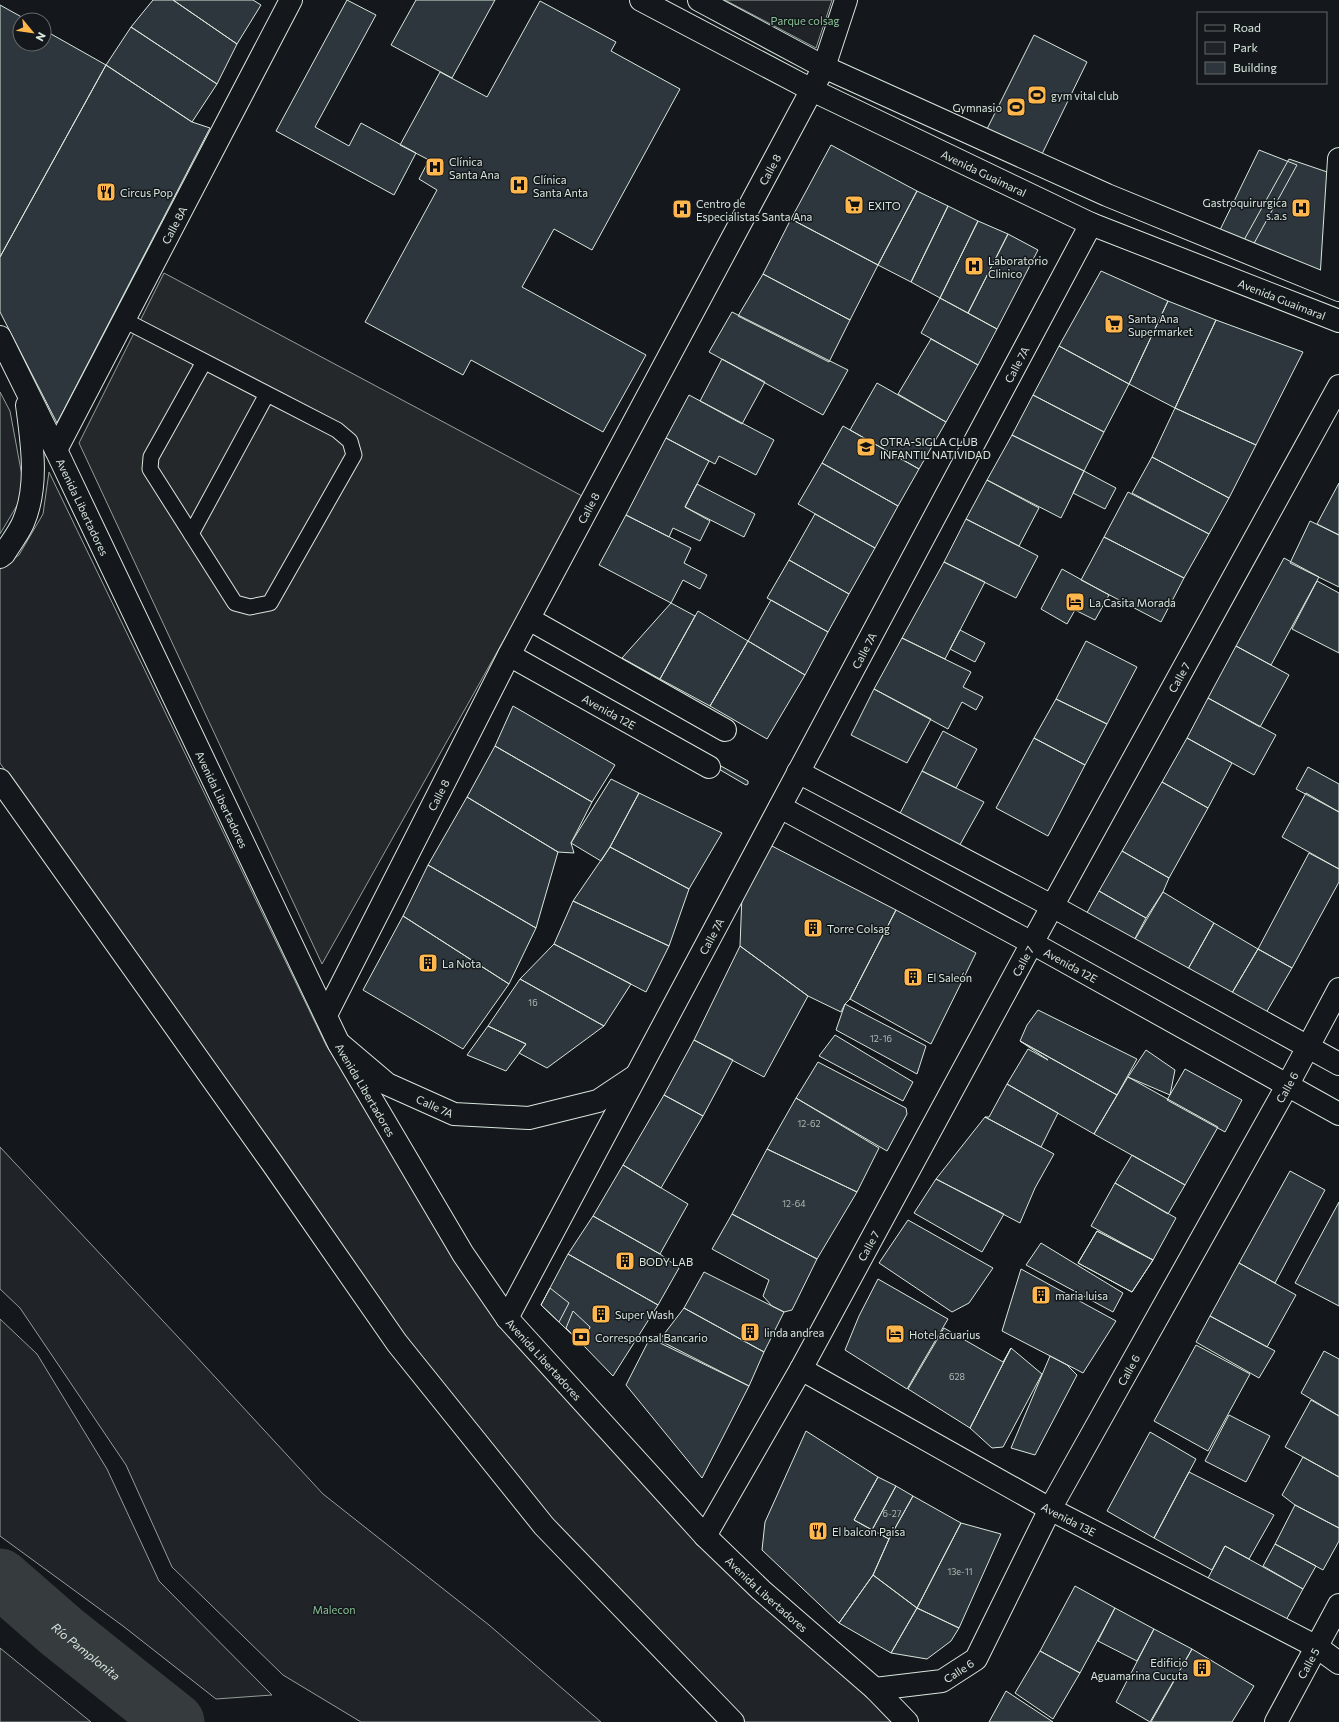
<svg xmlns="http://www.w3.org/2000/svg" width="1339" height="1722" viewBox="0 0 1339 1722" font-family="Commissioner,sans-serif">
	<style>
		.green { fill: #202428; stroke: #939e99 }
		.parking { fill: #24282b; stroke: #939e99 }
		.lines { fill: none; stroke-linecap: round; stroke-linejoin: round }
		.river { stroke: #363b3e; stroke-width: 59 }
		.building { fill: #2c363c; stroke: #d8e6dc }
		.lane-casing { stroke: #d8e6dc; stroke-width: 17 }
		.street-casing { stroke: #d8e6dc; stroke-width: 24 }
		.secondary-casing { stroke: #d8e6dc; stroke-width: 24 }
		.primary-casing { stroke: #d8e6dc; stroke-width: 24 }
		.lane { stroke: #14181c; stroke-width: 15 }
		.street { stroke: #14181c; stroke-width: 22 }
		.secondary { stroke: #14181c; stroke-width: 22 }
		.primary { stroke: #14181c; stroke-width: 22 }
		.labels { text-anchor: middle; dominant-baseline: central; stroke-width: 3; stroke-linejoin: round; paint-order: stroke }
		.number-label { font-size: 9px; fill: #adbab4 }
		.park-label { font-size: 11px; fill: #8ac095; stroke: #14181c }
		.poi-label { font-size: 11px; fill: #d8e6dc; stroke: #14181c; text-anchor: start }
		.street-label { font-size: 11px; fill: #d8e6dc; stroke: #14181c }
		.water-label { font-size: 12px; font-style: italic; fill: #d8e6dc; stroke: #14181c }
	</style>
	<rect width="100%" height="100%" fill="#14181c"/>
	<path class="green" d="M725,0h107l-16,48z
		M0,392l10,19 15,81 -25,42z
		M49,472l277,573 175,275 253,279 123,105 18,18h-152l-192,-199 -138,-172 -413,-588v-194l19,-14 24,-41z
		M0,1147l193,206 130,141 166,131 112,97h-240l-78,-47 -111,-108 -46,-102 -106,-157 -20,-19z
		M0,1319l37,35 70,115 52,112 113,114 -56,4 -93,-73 -123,-90z
		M0,1648l91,74h-91z"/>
	<path class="parking" d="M164,273l420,224 -262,467 -243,-521z"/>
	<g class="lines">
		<path class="river" id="s1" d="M0,1578l62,54 113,90"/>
	</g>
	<path class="building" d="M153,0h20l64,44 -20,40 -86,-57z
		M173,0h80l8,5 -24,39z
		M347,0l29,15 -61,112 34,19 12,-23 55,30 -22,42 -118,-64z
		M416,0h79l-43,78 -61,-33z
		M540,1l76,41 -5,9 69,38 -88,161 -38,-21 -32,58 124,68 -43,77 -132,-72 -8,15 -98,-53 72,-132 -18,-11 10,-19 -29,-15 40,-73 47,25z
		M0,5l27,15h-7v24h24v-14l62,35 -106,192z
		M131,27l86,57 -25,38 -86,-57z
		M1034,35l53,27 -45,92 -55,-25z
		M106,65l86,57 18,6 -153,295 -57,-111v-55z
		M831,145l86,46 -39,74 -87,-46z
		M1259,150l38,15 -45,82 -33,-15z
		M1289,159l50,17v106l-95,-42z
		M917,191l31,15 -37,76 -33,-17z
		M948,206l30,15 -38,77 -29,-16z
		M791,219l87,46 -28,55 -87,-46z
		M978,221l30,13 -40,79 -28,-15z
		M1008,234l30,16 -41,79 -29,-16z
		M1101,271l67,30 -39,83 -70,-38z
		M763,274l87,46 -21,42 -91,-46z
		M940,298l57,31 -19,36 -57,-32z
		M1168,301l48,19 -41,88 -46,-24z
		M732,312l116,58 -25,45 -114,-63z
		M1216,320l87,32 -47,93 -81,-37z
		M931,339l47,26 -32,57 -48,-28z
		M1059,346l70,38 -25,48 -71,-37z
		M722,359l43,23 -23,42 -42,-23z
		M877,383l69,39 -27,47 -69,-39z
		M689,395l85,45 -18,35 -37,-19 -4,8 -49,-26z
		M1033,395l71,37 -20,39 -72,-36z
		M1175,408l81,37 -27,53 -77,-41z
		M843,426l76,43 -21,37 -76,-43z
		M1012,435l72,36 -23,47 -74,-38z
		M666,438l43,23 -24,46 25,14 -10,20 -27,-13 -4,9 -43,-22z
		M1152,457l77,41 -20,36 -77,-41z
		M822,463l76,43 -23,42 -77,-44z
		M1084,471l32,17 -11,21 -32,-16z
		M987,480l52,28 -20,38 -53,-27z
		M1339,483v52l-22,-11z
		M697,484l58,30 -11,23 -59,-30z
		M1128,492l81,42 -25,44 -80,-41z
		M815,514l60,34 -26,46 -60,-34z
		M626,515l65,33 -7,15 23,12 -7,14 -17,-9 -12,23 -72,-38z
		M966,519l72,37 -22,42 -72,-36z
		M1310,521l29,14v52l-49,-24z
		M1104,537l80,41 -23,44 -80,-42z
		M1284,558l35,19 -48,88 -35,-19z
		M789,560l60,34 -21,38 -61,-34z
		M944,562l41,20 -40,77 -43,-21z
		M1062,569l47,26 -14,25 -20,-10 -8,14 -26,-15z
		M1317,581l22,12v60l-47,-24z
		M771,600l57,32 -23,43 -57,-34z
		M671,603l24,13 -35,63 -38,-21z
		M698,611l50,30 -38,65 -50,-27z
		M960,630l25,13 -10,19 -25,-13z
		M902,638l69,34 -8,15 20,10 -7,13 -14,-8 -14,27 -74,-40z
		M748,641l57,34 -38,64 -57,-33z
		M1086,641l51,26 -30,57 -51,-25z
		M1236,646l53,29 -29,52 -52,-29z
		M874,689l57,30 -24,44 -56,-28z
		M1208,698l68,37 -22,40 -67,-37z
		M1056,699l51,25 -22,41 -51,-27z
		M513,706l102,59 -23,37 -97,-56z
		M943,731l34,18 -21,39 -34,-17z
		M665,735l83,46v3l-2,1 -82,-48z
		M1034,738l51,27 -37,71 -52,-28z
		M1187,738l45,25 -24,45 -46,-26z
		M495,746l97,56 -21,41 3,10 -16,-1 -91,-55z
		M1308,767l31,17v28l-43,-23z
		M922,771l62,31 -27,48 -61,-29z
		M611,779l28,14 -29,54 -9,14 -30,-18z
		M1162,782l46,26 -39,70 -47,-27z
		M639,793l83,40 -33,56 -79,-42z
		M1306,793l33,19v57l-57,-32z
		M467,797l91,55 -22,76 -108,-63z
		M770,845l126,65 -46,89 -5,5 -4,8 -33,-16 -68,-50 2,-51z
		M610,847l79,42 -20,57 -96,-45z
		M1122,851l47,27 -6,14 -17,26 -47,-27z
		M1309,853l30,16v13l-47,86 -34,-19z
		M428,865l108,63 -27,56 -106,-68z
		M1099,891l47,27 -15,28 -47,-28z
		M1163,892l51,31 -30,53 -53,-30z
		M573,901l96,45 -23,46 -92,-48z
		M896,910l80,43 -45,91 -81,-45z
		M403,916l106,68 -46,65 -100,-59z
		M1214,923l44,26 -29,49 -45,-22z
		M554,944l77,40 -27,42 -84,-47z
		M740,946l68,50 -44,81 -70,-37z
		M1258,949l34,19 -29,50 -34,-20z
		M520,979l84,47 -57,42 -28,-15 7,-9 -38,-18z
		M845,1004l81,42 -9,28 -81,-44z
		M1038,1010l99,49 -20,36 -97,-54 7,-16z
		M488,1026l38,18 -20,27 -39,-16z
		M835,1035l78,47 -10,19 -84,-45z
		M694,1040l39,20 -30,56 -39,-21z
		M1020,1041l97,54 -23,39 -87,-50 21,-35 20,11z
		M1146,1050l29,20 -5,25 -42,-18z
		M818,1062l88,46 1,6 -20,37 -91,-53z
		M1185,1069l57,31 -17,32 -58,-32z
		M1128,1077l90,50 -33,58 -91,-51z
		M1007,1084l51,29 -17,34 -56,-30h4z
		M664,1095l39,21 -42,72 -38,-23z
		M796,1098l83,50 -22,44 -90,-43z
		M985,1117l69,37 -19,34 -15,35 -84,-44z
		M767,1149l90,43 -40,67 -85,-45z
		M1132,1155l53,30 -17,29 -53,-31z
		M623,1165l65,39 -28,50 -67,-38z
		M1290,1171l35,19 -50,93 -36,-20z
		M936,1179l68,35 -22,38 -68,-39z
		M1115,1183l61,35 -23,42 -62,-34z
		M1339,1202v104l-44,-23z
		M732,1214l85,45 -25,51 -8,2 -12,-6 -9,-10 6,-16 -57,-31z
		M593,1216l67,38 19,14 -21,37 -90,-51z
		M908,1220l85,48 -24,35 -17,9 -73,-49z
		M1097,1231l56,29 -21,32 -54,-29z
		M1097,1231l56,29 -21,32 -54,-29z
		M1041,1243l82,50 -10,19 -87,-47z
		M568,1254l90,51 -45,71 -29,-30 -43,-41z
		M1239,1263l57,32 -29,52 -57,-31z
		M1021,1269l95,52 -33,52 -81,-42z
		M704,1272l80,40 -20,40 -80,-44z
		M878,1279l70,40 -41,70 -62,-39 14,-34z
		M550,1288l19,15 -10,19 -18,-17z
		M684,1308l80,44 -15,34 -91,-44z
		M573,1311l17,16 -6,19 -18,-18z
		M1210,1316l65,35 -16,27 -63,-36z
		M944,1328l59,34 8,-14 -41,80 -62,-39z
		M651,1336l98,50 -47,92 -76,-93z
		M1196,1345l54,29 -42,77 -54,-30z
		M1011,1348l31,26 -39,73 -11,1 -22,-20z
		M1324,1351l15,8v57l-38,-23z
		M1050,1356l17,9 10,10 -42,80 -24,-7z
		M1311,1400l28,16v61l-54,-30z
		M1229,1415l41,21 -24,46 -41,-21z
		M806,1431l72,46 -24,43 35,19 -16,36 -34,48 -77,-73 3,-28z
		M1150,1432l46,27 -42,79 -47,-27z
		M1303,1457l36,20v51l-44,-23 -13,-10z
		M1189,1472l85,43 -25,44 -24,-13 -13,24 -58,-32z
		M878,1477l18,9 -24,44 -18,-10z
		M896,1486l17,10 -24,43 -17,-9z
		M913,1496l48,27 -44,85 -44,-33 16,-36z
		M1295,1505l44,23v13l-16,29 -48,-26z
		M961,1523l40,11 -42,94 -42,-20z
		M1275,1544l41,22 -13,23 -40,-23z
		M1225,1546l78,43 -18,33 -78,-42z
		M873,1575l44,33 -26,45 -52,-30z
		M1075,1586l40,22 -35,65 -40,-22z
		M917,1608l42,20 -8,13 -24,18 -36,-6z
		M1115,1608l39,21 -17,32 -39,-20z
		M1154,1629l38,20 -42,73 -34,-20z
		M1192,1649l62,37 -22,36h-81z
		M1040,1651l40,22 -27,46 -38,-26z
		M1006,1691l47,31h-64z"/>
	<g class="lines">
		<g class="lane-casing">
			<path id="lane" d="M124,320l213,110 13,11 4,14 -84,148 -20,4 -15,-4 -85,-134 1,-12 53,-95
				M191,534l76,-140"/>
		</g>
		<g class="street-casing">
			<g id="street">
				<path d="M1331,286l8,-127"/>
				<path id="s2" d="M56,450l235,-450"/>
				<path d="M529,619l196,111"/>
				<path id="s3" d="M509,655l200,112"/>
				<path d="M798,772l254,134 287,158"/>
				<path id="s4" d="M780,807l252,136 307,171"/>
				<path id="s5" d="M326,1015l183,-360 315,-588 22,-67"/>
				<path id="s6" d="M341,1045l46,39 67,30 75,4 69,-17 36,-24"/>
				<path id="s7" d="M507,1318l584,-1094"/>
				<path id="s8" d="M801,1369l249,140 267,138 22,16"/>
				<path id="s9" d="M705,1536l96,-167 231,-426 307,-557"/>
				<path id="s10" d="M875,1689l67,-8 34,-22 74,-150 237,-423 52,-97"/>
				<path id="s11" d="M1276,1722l63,-117"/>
			</g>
		</g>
		<g class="secondary-casing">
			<g id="secondary">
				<path id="s12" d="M641,0l171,90 279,134 248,97"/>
				<path d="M699,0l125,67 283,128 232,95"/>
			</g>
		</g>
		<g class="primary-casing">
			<g id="primary">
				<path id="s13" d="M0,337l56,113 283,594 124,210 44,64 198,218 56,54 114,99 32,33"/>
				<path d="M0,557l4,-3c6,-10 14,-20 19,-31 16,-37 9,-80 4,-118"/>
				<path d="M0,780l272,383 125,180 147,183 189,196"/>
			</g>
		</g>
		<use href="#lane" class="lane"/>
		<use href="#street" class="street"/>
		<use href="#secondary" class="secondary"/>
		<use href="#primary" class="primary"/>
	</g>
	<defs>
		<g id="stadium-square" transform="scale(1)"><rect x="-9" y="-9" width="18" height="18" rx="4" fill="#ffb74d" stroke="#14181c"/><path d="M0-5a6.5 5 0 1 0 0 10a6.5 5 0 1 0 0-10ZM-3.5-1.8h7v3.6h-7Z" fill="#111"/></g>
		<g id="hospital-square" transform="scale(1)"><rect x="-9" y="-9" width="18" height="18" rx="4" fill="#ffb74d" stroke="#14181c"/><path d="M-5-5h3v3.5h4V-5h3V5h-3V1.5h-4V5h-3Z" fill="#111"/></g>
		<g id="restaurant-square" transform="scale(1)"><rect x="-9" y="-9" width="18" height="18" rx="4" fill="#ffb74d" stroke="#14181c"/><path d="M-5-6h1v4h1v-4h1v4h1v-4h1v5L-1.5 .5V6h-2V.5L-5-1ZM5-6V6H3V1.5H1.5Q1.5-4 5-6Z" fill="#111"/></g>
		<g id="supermarket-square" transform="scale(1)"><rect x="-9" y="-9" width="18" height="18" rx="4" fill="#ffb74d" stroke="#14181c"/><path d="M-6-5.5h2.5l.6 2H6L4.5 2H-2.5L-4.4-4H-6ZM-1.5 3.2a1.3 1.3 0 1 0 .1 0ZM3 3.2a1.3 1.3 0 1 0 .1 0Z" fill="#111"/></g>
		<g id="school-square" transform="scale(1)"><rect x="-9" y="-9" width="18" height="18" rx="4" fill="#ffb74d" stroke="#14181c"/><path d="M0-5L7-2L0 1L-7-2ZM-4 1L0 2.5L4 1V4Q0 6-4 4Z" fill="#111"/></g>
		<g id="hotel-square" transform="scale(1)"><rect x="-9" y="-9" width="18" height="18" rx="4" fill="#ffb74d" stroke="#14181c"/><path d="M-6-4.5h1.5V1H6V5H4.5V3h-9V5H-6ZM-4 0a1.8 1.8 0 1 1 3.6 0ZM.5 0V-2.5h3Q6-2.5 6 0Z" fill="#111"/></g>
		<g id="building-square" transform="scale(1)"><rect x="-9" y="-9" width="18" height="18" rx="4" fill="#ffb74d" stroke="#14181c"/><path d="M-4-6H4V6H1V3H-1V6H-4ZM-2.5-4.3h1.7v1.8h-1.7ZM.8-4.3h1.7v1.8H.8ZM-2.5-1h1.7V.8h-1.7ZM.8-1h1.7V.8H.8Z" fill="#111"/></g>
		<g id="bank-square" transform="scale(1)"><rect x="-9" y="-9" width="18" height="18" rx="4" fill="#ffb74d" stroke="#14181c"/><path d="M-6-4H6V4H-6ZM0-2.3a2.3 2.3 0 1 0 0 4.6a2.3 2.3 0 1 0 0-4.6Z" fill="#111"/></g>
	</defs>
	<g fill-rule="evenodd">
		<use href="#stadium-square" x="1037" y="95"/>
		<use href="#stadium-square" x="1016" y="107"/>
		<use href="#hospital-square" x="435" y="167"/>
		<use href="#hospital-square" x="519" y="185"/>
		<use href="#restaurant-square" x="106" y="192"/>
		<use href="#supermarket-square" x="854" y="205"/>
		<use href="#hospital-square" x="1301" y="208"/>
		<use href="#hospital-square" x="682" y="209"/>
		<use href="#hospital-square" x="974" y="266"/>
		<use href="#supermarket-square" x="1114" y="324"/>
		<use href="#school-square" x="866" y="447"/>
		<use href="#hotel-square" x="1075" y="602"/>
		<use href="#building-square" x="813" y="928"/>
		<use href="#building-square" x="428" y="963"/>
		<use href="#building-square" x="913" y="977"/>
		<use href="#building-square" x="625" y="1261"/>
		<use href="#building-square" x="1041" y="1295"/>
		<use href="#building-square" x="601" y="1314"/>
		<use href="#building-square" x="750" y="1332"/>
		<use href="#hotel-square" x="895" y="1334"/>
		<use href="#bank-square" x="581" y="1337"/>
		<use href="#restaurant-square" x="818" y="1531"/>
		<use href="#building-square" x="1202" y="1668"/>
	</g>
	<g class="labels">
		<g class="number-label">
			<text x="533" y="1002">16</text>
			<text x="881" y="1038">12-16</text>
			<text x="809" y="1123">12-62</text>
			<text x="794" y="1203">12-64</text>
			<text x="957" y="1376">628</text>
			<text x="892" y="1513">6-27</text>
			<text x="960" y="1571">13e-11</text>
		</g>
		<g class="park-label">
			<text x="805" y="20">Parque colsag</text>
			<text x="334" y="1609">Malecon</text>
		</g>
		<g class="poi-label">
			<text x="1051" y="95">gym vital club</text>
			<text x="1002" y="107" text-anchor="end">Gymnasio</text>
			<text x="449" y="161">Clínica<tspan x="449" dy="13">Santa Ana</tspan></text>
			<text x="533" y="179">Clínica<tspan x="533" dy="13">Santa Anta</tspan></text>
			<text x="120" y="192">Circus Pop</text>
			<text x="1287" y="202" text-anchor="end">Gastroquirurgica<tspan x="1287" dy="13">s.a.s</tspan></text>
			<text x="696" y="203">Centro de<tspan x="696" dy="13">Especialistas Santa Ana</tspan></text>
			<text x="868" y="205">EXITO</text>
			<text x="988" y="260">Laboratorio<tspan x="988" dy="13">Clinico</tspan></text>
			<text x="1128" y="318">Santa Ana<tspan x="1128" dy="13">Supermarket</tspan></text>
			<text x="880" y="441">OTRA-SIGLA CLUB<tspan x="880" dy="13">INFANTIL NATIVIDAD</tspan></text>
			<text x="1089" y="602">La Casita Morada</text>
			<text x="827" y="928">Torre Colsag</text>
			<text x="442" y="963">La Nota</text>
			<text x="927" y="977">El Saleón</text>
			<text x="639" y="1261">BODY LAB</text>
			<text x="1055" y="1295">maria luisa</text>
			<text x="615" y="1314">Super Wash</text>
			<text x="764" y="1332">linda andrea</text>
			<text x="909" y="1334">Hotel acuarius</text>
			<text x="595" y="1337">Corresponsal Bancario</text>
			<text x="832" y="1531">El balcon Paisa</text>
			<text x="1188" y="1662" text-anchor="end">Edificio<tspan x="1188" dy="13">Aguamarina Cucuta</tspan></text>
		</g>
		<g class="street-label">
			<text stroke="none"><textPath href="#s5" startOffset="955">Calle 8</textPath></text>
			<text stroke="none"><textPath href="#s12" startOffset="384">Avenida Guaimaral</textPath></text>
			<text stroke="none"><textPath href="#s2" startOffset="254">Calle 8A</textPath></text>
			<text stroke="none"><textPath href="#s12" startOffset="708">Avenida Guaimaral</textPath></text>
			<text stroke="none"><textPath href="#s7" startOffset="1081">Calle 7A</textPath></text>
			<text stroke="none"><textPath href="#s13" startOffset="189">Avenida Libertadores</textPath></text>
			<text stroke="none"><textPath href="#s5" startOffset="571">Calle 8</textPath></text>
			<text stroke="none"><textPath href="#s7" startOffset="757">Calle 7A</textPath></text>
			<text stroke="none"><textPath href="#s9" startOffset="981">Calle 7</textPath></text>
			<text stroke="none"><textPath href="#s3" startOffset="115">Avenida 12E</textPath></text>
			<text stroke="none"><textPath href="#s5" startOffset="247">Calle 8</textPath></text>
			<text stroke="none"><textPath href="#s13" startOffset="513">Avenida Libertadores</textPath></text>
			<text stroke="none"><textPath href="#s7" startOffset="433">Calle 7A</textPath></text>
			<text stroke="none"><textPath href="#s9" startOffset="657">Calle 7</textPath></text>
			<text stroke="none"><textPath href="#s4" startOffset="331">Avenida 12E</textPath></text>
			<text stroke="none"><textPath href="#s10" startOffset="759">Calle 6</textPath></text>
			<text stroke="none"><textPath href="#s13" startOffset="837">Avenida Libertadores</textPath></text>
			<text stroke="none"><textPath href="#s6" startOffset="113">Calle 7A</textPath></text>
			<text stroke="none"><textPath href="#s9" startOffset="333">Calle 7</textPath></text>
			<text stroke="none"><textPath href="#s13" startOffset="1161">Avenida Libertadores</textPath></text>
			<text stroke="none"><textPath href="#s10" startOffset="435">Calle 6</textPath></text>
			<text stroke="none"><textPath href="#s8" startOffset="307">Avenida 13E</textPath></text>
			<text stroke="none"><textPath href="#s13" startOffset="1485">Avenida Libertadores</textPath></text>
			<text stroke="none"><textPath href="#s11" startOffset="67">Calle 5</textPath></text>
			<text stroke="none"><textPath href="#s10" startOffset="87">Calle 6</textPath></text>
		</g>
		<g class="water-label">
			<text stroke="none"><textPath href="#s1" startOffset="113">Río Pamplonita</textPath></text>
		</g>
	</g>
	<rect x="1197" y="12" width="130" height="72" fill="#14181c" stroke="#626a69"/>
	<rect x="1205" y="25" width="20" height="6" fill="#14181c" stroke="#626a69"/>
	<text x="1233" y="32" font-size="12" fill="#d8e6dc">Road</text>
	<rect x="1205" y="42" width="20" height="12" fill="#202428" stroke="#626a69"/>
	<text x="1233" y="52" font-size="12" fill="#d8e6dc">Park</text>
	<rect x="1205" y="62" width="20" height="12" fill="#2c363c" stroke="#626a69"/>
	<text x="1233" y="72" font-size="12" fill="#d8e6dc">Building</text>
	<g transform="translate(32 32) rotate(119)"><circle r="19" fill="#14181c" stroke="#626a69"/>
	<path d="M0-3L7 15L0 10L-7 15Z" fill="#ffb74d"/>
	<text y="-6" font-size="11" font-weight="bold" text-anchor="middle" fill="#d8e6dc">N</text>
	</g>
</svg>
